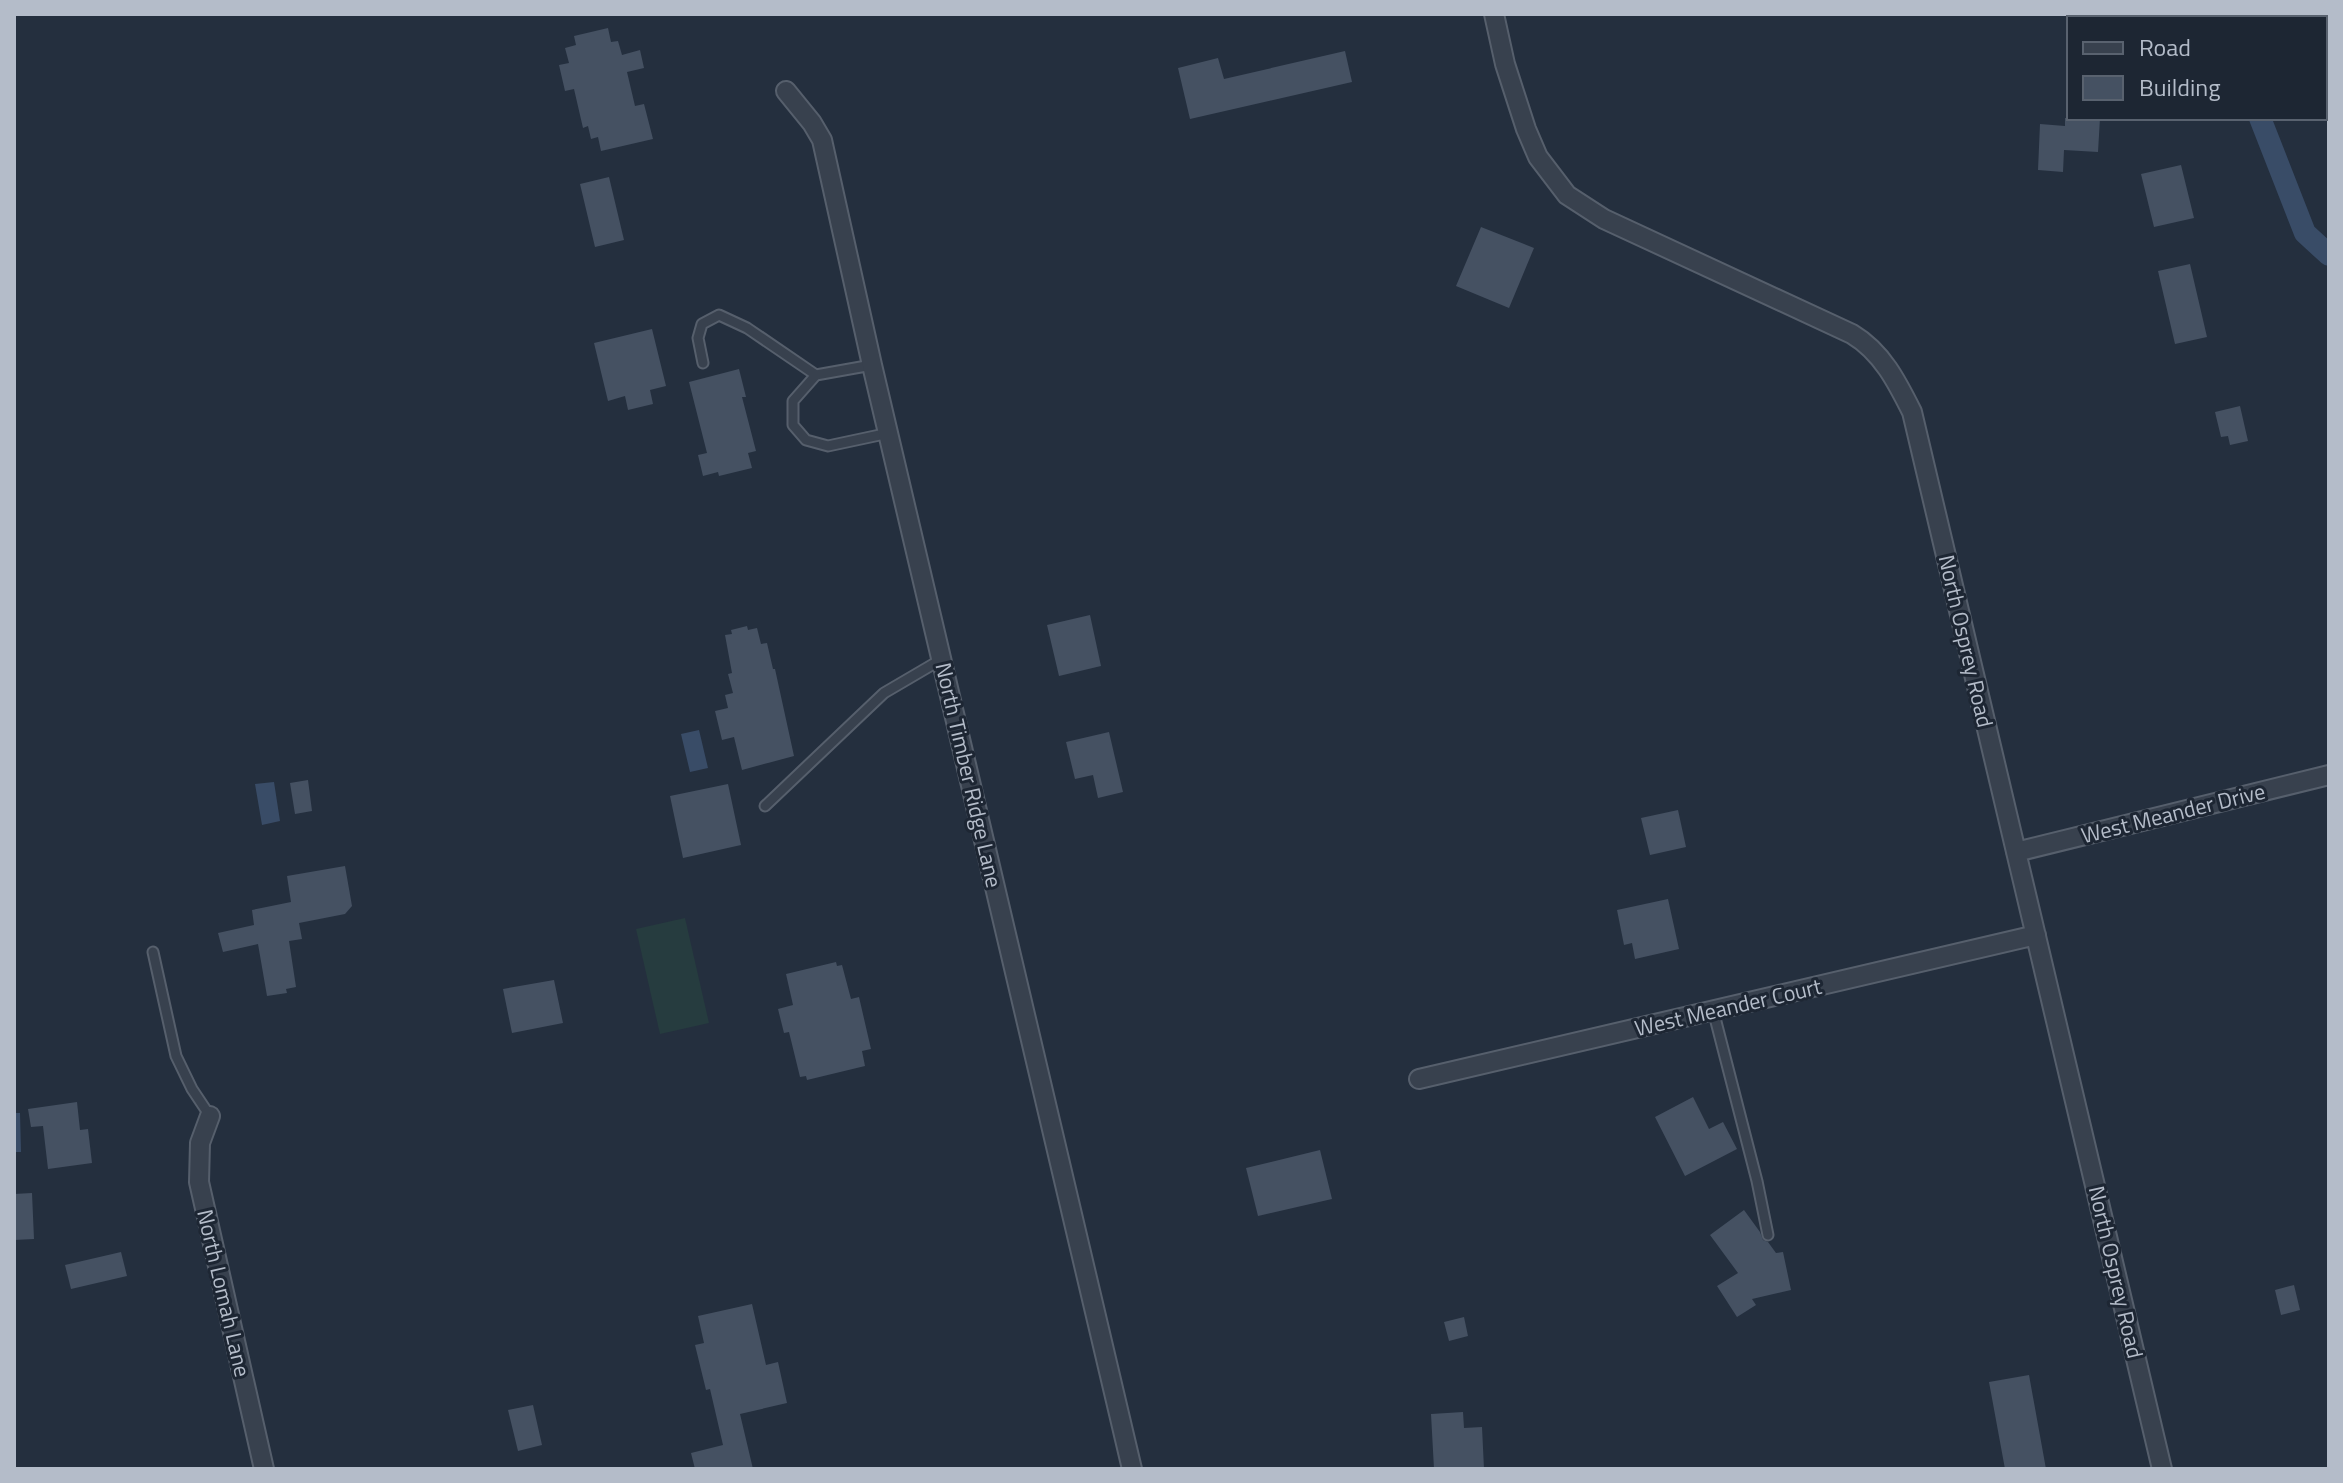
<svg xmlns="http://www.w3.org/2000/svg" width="2343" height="1483" viewBox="0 0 2343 1483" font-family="'Titillium Web',sans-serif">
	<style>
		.green { fill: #263c3f }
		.water { fill: #394c67 }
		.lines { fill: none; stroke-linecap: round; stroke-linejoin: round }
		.canal { stroke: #394c67; stroke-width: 22 }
		.building { fill: #455162 }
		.service-casing { stroke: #565f6c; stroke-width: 13 }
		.minor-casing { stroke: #565f6c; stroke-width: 22 }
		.service { stroke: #38414e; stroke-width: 9 }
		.minor { stroke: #38414e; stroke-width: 18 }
		.labels { text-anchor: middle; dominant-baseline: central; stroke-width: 6; stroke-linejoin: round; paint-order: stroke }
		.street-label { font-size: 22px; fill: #b4bcc9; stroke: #1d2633 }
	</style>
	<rect width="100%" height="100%" fill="#242f3e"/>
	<path class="green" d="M685,918l24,105 -49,11 -24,-105z"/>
	<path class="water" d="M699,730l9,38 -18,4 -9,-38z
		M274,782l6,39 -18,4 -7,-41z
		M14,1113h6l1,39h-7z"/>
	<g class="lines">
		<path class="canal" d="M2257,14v4
			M2260,118l45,115 24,22"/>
	</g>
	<path class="building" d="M608,28l3,14 7,-1 4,14 18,-5 4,18 -17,4 8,34 9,-2 9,35 -52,12 -3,-14 -7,2 -3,-13 -5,2 -9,-39 -9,2 -6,-26 10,-2 -4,-15 11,-3 -2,-9z
		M1345,51l7,31 -162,37 -12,-51 40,-10 6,21z
		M2065,118h35l-2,34 -34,-2 -1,22 -25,-2 2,-46 25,2z
		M2181,165l13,53 -40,9 -13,-53z
		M609,177l15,63 -29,7 -15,-63z
		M1481,227l53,21 -25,60 -53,-22z
		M2190,264l17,73 -32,7 -17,-73z
		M652,329l14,57 -16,4 3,14 -25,6 -3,-14 -17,5 -14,-58z
		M739,369l7,28h-4l14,54 -8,2 4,15 -33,8 -1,-4 -15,4 -5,-21 9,-2 -18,-71z
		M2240,406l8,35 -18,4 -2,-9 -7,1 -6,-25z
		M1090,615l11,51 -42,10 -12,-51z
		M747,626l1,4 9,-2 4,16 6,-1 6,26h2l19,87 -52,14 -8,-33 -12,3 -7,-29 13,-3 -3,-13 8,-2 -5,-19 4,-1 -7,-38 7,-1 -1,-4z
		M1109,732l14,60 -25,6 -5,-23 -18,4 -9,-37z
		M308,780l4,31 -17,3 -5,-31z
		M728,784l13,61 -58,13 -13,-62z
		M1678,810l8,37 -36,8 -9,-37z
		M345,866l7,40 -7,8 -46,9 3,16 -13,2 7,46 -10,2 1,4 -20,3 -9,-52 -35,8 -5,-19 36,-8 -2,-15 39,-8 -4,-26z
		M1668,899l11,50 -44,10 -3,-16 -8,2 -7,-35z
		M836,962l1,4 5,-1 9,34 8,-2 12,52 -9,2 3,15 -58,14 -1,-4 -6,1 -11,-45 -5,1 -6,-24 15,-4 -7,-31z
		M554,980l9,43 -51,10 -9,-44z
		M1693,1097l16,32 14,-7 14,27 -52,27 -30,-59z
		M77,1102l3,28 8,-1 4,34 -44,6 -5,-43 -12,1 -3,-18z
		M1320,1150l12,49 -74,17 -12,-48z
		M32,1193l2,46 -20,1v-46z
		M1744,1210l16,22 3,8 5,2 8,11 7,-1 8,38 -39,9 4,6 -19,12 -20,-31 21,-13 -28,-38z
		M121,1252l6,24 -56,13 -6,-24z
		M2294,1285l6,25 -19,5 -6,-25z
		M752,1304l14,61 12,-3 9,41 -47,11 13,55h-58l-4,-16 32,-8 -13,-56 -4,1 -11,-45 9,-2 -6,-27z
		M1464,1317l4,19 -19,5 -5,-19z
		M2029,1375l17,94h-41l-16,-87z
		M533,1405l9,40 -24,6 -10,-41z
		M1463,1412l1,16 18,-1 2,42h-50l-3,-55z"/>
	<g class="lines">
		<g class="service-casing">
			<path id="service" d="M703,363l-5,-25 4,-14 17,-9 28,13 69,47 56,-10
				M816,375l-23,26v24l13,15 22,6 61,-13
				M765,806l119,-113 58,-34
				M153,952l23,104 16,33 18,27
				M1713,1010l44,171 11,54"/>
		</g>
		<g class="minor-casing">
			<path id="minor" d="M1494,14l11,50 21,65 12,28 29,38 37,24 248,115c30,18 45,48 60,78l250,1057
				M786,91l26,32 10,17 50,225 260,1104
				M2016,852l313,-77
				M1419,1079l617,-144
				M210,1116l-10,27 -1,39 65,287"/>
		</g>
		<use href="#service" class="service"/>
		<use href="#minor" class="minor"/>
	</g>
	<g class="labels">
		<g class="street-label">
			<text transform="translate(1966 641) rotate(77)">North Osprey Road</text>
			<text transform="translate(969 775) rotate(77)">North Timber Ridge Lane</text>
			<text transform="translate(2173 813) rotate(-14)">West Meander Drive</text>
			<text transform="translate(1728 1007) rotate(-13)">West Meander Court</text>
			<text transform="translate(2116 1272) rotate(77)">North Osprey Road</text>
			<text transform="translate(224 1293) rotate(77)">North Lomah Lane</text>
		</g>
	</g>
	<rect width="2343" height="1483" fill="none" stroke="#b4bcc9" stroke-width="32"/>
	<rect x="2067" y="16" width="260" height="104" fill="#1d2633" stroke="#59626f" stroke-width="2"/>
	<rect x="2083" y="42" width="40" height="12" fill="#38414e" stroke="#59626f" stroke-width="2"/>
	<text x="2139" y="56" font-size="24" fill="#b4bcc9">Road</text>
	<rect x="2083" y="76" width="40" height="24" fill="#455162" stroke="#59626f" stroke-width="2"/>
	<text x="2139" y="96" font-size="24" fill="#b4bcc9">Building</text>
</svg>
